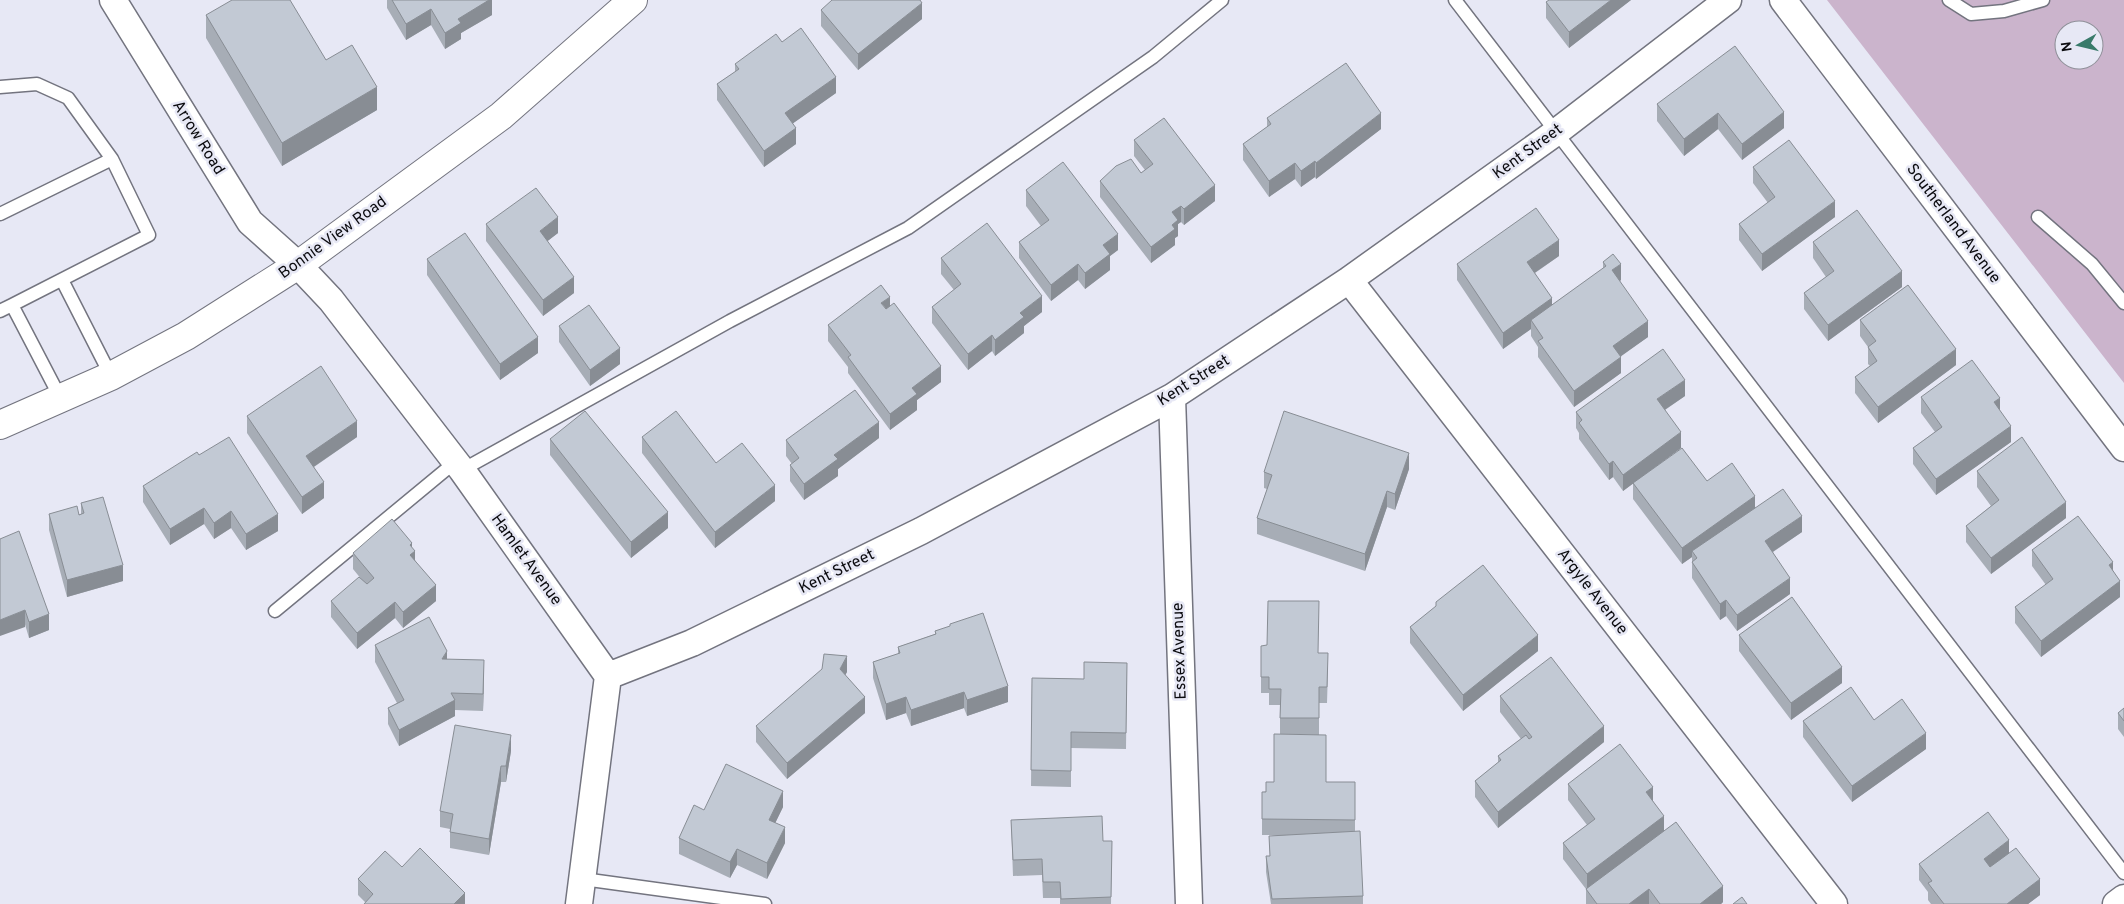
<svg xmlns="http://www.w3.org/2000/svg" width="2124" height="904" viewBox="0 0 2124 904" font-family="Overpass,sans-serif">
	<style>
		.grass { fill: #cbb4cc; fill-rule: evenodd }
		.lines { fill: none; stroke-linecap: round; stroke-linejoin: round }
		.lane-casing { stroke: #73747f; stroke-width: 15 }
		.street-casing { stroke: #73747f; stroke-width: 29 }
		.secondary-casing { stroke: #73747f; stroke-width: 30 }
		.lane { stroke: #fff; stroke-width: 12 }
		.street { stroke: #fff; stroke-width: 26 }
		.secondary { stroke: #fff; stroke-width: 28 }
		.wall { fill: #a7adb6 }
		.shaded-wall { fill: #888d94 }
		.building { fill: #c2c9d4; stroke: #888d94 }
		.labels { text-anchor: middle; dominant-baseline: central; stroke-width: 5; stroke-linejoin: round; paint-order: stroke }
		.street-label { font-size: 16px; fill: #0b0b0f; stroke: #e7e8f5 }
	</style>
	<rect width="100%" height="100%" fill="#e7e8f5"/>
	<path class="grass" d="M1827,0h297v383zM2064,30h30v30h-30z"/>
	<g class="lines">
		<g class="lane-casing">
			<path id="lane" d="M1455,0l669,873
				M1949,0l22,14 33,-3 39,-11
				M0,87l37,-3 31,14 44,61 37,76 -137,70
				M0,214l112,-55
				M2038,217l54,47 32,39
				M62,280l49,96
				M0,311l12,-6 49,94
				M462,470l268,-149 178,-93 245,-171 69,-57
				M275,611l179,-148
				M583,879l182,25"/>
		</g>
		<g class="street-casing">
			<path id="street" d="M113,0l137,222 48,43 33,35 131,170 146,206 -29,228
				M1783,0l341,448
				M1349,280l485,624
				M1172,397l17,507
				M608,676l84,-33 229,-112 251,-134 177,-117 206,-147 173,-133
				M2116,904l8,-6"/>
		</g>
		<g class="secondary-casing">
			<path id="secondary" d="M0,425l111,-49 75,-40 112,-71 203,-149 132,-116"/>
		</g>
		<use href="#lane" class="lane"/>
		<use href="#street" class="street"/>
		<use href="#secondary" class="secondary"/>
	</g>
	<path class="wall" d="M387,0h105v15l-31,18v6l-16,10 -14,-24 -25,15 -19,-32z
		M1631,0l-62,48 -23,-30v-16z
		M821,10l101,9 -64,51 -37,-44z
		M206,15l120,45 51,50 -95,56 -76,-128z
		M782,42l54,51 -43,30 3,21 -32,23 -47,-67v-16l18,-12v-8z
		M1657,104l127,8v16l-42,32 -24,-31 -34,27 -27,-35z
		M1267,118l114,11 -65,50 -1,-2 -14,10 -6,-8 -26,18 -26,-37v-16l24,-17z
		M1134,140l81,61 -31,24 -3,-3 -3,2v12l-3,2v7l-24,18 -51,-66v-16l41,-8 4,-3 -11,-14z
		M1753,167l82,50 -73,54 -23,-31v-16l29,-21 -15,-20z
		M1026,190l92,60 -8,6v14l-25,19 -7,-9 -27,21 -32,-43v-16l22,-16 -15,-20z
		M486,224l72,9 -11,8 27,52 -31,23 -57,-75z
		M1813,242l89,45 -74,54 -24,-32v-16l22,-16 -13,-19z
		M1559,256l-24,17 17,32 51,-36v-7l18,18 -1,1 28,56 -28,19 1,17 -47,34 -36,-50v-10l-7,-11v-7l-28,20 -46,-69v-16z
		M941,258l101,54 -18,14v7l-29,23 -3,-5 -24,19 -36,-47v-16l22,-17 -13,-16z
		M427,259l111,94 -38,27 -73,-105z
		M890,306l51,76 -24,18v10l-27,20 -42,-57v-6l-20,-26v-16z
		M1860,320l96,45 -78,58 -23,-30v-16l15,-11 -2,-2v-17l-8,-11z
		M559,326l61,38 -30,22 -31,-44z
		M1685,396l-20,14 16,38 -58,43 -10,-14 -4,3 -30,-41v-6l-3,-5v-16z
		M1921,397l79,14 11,31 -75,53 -23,-31v-16l22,-16 -14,-19z
		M247,416l110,21 -43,30 10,31 -22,16 -55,-81z
		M642,437l74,26 59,38 -60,47 -73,-95z
		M879,438l-41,31v7l-34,24 -14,-19v-16l2,-1 -6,-8v-16z
		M550,439l118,89 -37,30 -81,-103z
		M199,455l79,76 -32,19 -15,-22 -17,11 -10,-15 -34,21 -27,-43v-16z
		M1409,469l-14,41 -8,-3 -22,64 -108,-37v-16l10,-29 -3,-1v-16z
		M1977,471l89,47 -75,56 -25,-32v-16l25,-20 -14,-19z
		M1707,481l95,51 -29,20 17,42 -53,37 -11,-15 -6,4 -28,-42v-21l-10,7 -49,-65v-16z
		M81,503l42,78 -56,16 -18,-67v-16h32z
		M0,539l49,91 -20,8z
		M412,548l3,12 21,41 -33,27 -8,-10 -38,31 -26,-32v-16l31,-21 -9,-11v-16z
		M2032,550l81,21 7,26 -79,60 -26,-34v-16l31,-22 -14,-19z
		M1436,607l102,44 -75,60 -53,-68v-16z
		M950,624l58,78 -41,14 -3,-8 -53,18 -5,-13 -20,7 -13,-42v-16l25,-8v-7l37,-13v-3l15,-4z
		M1739,635l103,48 -51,37 -52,-69z
		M375,645l72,14 37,17 -1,35 -28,-1v6l-56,30 -11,-22v-16l9,-5 -22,-41z
		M1261,646l58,7 9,16 -1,34h-8v32l-39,-1v-29h-11v-12h-8z
		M1127,663l-1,86 -55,-1v39l-40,-1 1,-108 52,1z
		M847,672l-2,3 20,38 -78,66 -31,-37v-16z
		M1500,696l104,46 -106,86 -23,-31v-16l23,-18v-7l23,-17 -21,-27z
		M2124,708v29l-6,-8v-16z
		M1874,720l52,29 -74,53 -49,-65v-16z
		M511,751l-5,31h-5l-12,73 -39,-7v-19l-10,-2v-16z
		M1326,782h29v49l8,65v8h-92l-5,-32v-16h4l-1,-20 10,-1h-17v-43z
		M1568,784l85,17 11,31 59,70 -2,2h-135v-15l-23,-30v-16l24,-18 -19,-25z
		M783,807l-8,16 10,20 -18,36 -30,-14 -7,13 -51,-24v-16l25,-28z
		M1011,820l92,21h9l-1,63h-51v-6h-17l-1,-23 -29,1z
		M2009,853l31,42 -12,9h-97l-3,-4v-8l-9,-12v-16z
		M402,867l63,37 -100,-2 -7,-7v-16z"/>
	<path class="shaded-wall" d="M489,0h3v15l-31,18v6l-16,10v-16l13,-14z
		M1611,0h20l-62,48v-16z
		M922,3v16l-64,51v-16z
		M431,9v16l-25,15v-16z
		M836,77v16l-51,36v-16z
		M377,87v23l-95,56v-23z
		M1784,112v16l-42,32v-16z
		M1381,113v16l-65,50v-16z
		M1718,113v16l-34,27v-17z
		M796,128v16l-32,23v-16z
		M1315,161v16l-14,10v-16z
		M1295,163v16l-26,18v-16z
		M1215,185v16l-31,24v-16z
		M1835,201v16l-73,54v-17z
		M1181,206v16l-3,2v12l-3,2v7l-24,18v-16l21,-35z
		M558,217v16l-18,14v-16z
		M1118,234v16l-8,6v14l-25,19v-16l18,-28z
		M1559,240v16l-32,22v-16z
		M1078,264v16l-27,21v-16z
		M1621,264v16l-9,7v-17z
		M1902,271v16l-74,54v-16z
		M574,277v16l-31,23v-16z
		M1042,296v16l-18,14v7l-29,23v-16l25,-27z
		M890,297v16l-9,-10z
		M1552,298v16l-21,6v9l-28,20v-16z
		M1648,321v16l-35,25v-16z
		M992,335v16l-24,19v-16z
		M538,337v16l-38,27v-16z
		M620,348v16l-30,22v-16z
		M1956,349v16l-78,58v-16z
		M1621,357v16l-47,34v-16z
		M941,366v16l-24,18v10l-27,20v-16l22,-26z
		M1685,380v16l-28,19v-16z
		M2000,398v16l-6,-12z
		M357,421v16l-51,35v-16z
		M879,422v16l-41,31v7l-34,24v-16l30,-29z
		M2011,426v16l-75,53v-16z
		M1681,432v16l-58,43v-16z
		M1409,453v16l-14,41v-16z
		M1613,461v16l-4,3v-16z
		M324,482v16l-22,16v-17z
		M775,485v16l-60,47v-16z
		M1387,491v16l-22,64v-17z
		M1755,496v16l-63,39v6l-10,7v-16z
		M2066,502v16l-75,56v-16z
		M204,508v16l-34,21v-16z
		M231,511v17l-17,11v-16z
		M668,512v16l-37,30v-16z
		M278,514v17l-32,19v-16z
		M1802,516v16l-37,25v-16z
		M412,543v10l3,-2v16l-5,4v-26z
		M2113,562v16l-4,-13z
		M123,565v16l-56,16v-17z
		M1790,578v16l-53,37v-16z
		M2120,581v16l-79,60v-16z
		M436,585v16l-33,27v-16z
		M1726,600v16l-6,4v-16z
		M395,602v16l-38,31v-16z
		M25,610v17l-25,9v-16z
		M49,614v16l-20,8v-16z
		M1538,635v16l-75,60v-16z
		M447,651v16l-5,-8z
		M847,656v16l-7,13v-16z
		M484,660v16l-1,35v-17z
		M1842,667v16l-51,37v-17z
		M1008,686v16l-41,14v-16z
		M964,692v16l-53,18v-16z
		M865,697v16l-78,66v-16z
		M906,697v16l-20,7v-16z
		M455,700v16l-56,30v-16z
		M1604,726v16l-106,86v-16z
		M1926,733v16l-74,53v-16z
		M511,735v16l-5,31v-16z
		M501,766v16l-12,73v-16z
		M1653,787v16l-7,-11z
		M783,791v16l-14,29v-16z
		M1664,816v16l-77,58v-16z
		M785,827v16l-18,36v-16z
		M2009,840v16l-25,19v-16z
		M737,849v16l-7,13v-16z
		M2040,879v16l-12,9h-21z
		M1723,886v16l-2,2h-21z
		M1649,889v15h-20z
		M465,893v11h-11z"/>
	<path class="building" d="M232,0h58l36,60 26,-15 25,42 -95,56 -76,-128z
		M392,0h97l-31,19 3,4 -16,10 -14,-24 -25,15z
		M832,0h88l2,3 -64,51 -37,-44z
		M1549,0h62l-42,32 -23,-30z
		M801,28l35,49 -51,36 11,15 -32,23 -47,-67 22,-15 -4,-5 41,-30 6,8z
		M1735,46l49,66 -42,32 -24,-31 -34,26 -27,-35z
		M1346,63l35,50 -65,50 -1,-2 -14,10 -6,-8 -26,18 -26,-37 28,-20 -4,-6z
		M1164,118l51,67 -31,24 -3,-3 -9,6 6,8 -6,5 3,4 -24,18 -51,-66 16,-15 15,-7 10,14 12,-9 -19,-24z
		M1789,140l46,61 -73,53 -23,-30 36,-27 -22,-30z
		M1063,162l55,72 -15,11 7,9 -25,19 -7,-9 -27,21 -32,-43 30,-22 -23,-30z
		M536,188l22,29 -18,14 34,46 -31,23 -57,-76z
		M1536,208l23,32 -32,22 25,36 -49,35 -46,-69z
		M1857,210l45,61 -74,54 -24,-32 30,-22 -21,-29z
		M987,223l55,73 -22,17 4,4 -29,23 -3,-5 -24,19 -36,-47 29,-23 -20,-26z
		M465,233l73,104 -38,27 -73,-105z
		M1613,254l8,10 -9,6 36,51 -35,25 8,11 -47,34 -36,-50 5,-3 -12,-18 75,-54 -3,-4z
		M881,285l9,12 -9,6 5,6 8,-6 47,63 -29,22 5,6 -27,20 -42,-57 3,-2 -23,-30z
		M1908,285l48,64 -78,58 -23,-30 22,-16 -9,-14 8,-6 -16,-21z
		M589,305l31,43 -30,22 -31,-44z
		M1663,349l22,31 -28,19 24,33 -58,43 -10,-14 -4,3 -30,-41 3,-3 -6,-8z
		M1972,360l28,38 -6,4 17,24 -75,53 -23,-31 29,-21 -21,-30z
		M321,366l36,55 -51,35 18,26 -22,15 -55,-81z
		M855,390l24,32 -45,33 4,4 -34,25 -14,-19 9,-7 -13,-18z
		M585,411l83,101 -37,30 -81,-103z
		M676,411l40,52 26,-20 33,42 -60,47 -73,-95z
		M1284,411l125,42 -14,41 -8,-3 -22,63 -108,-36 15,-43 -8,-3z
		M229,437l49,77 -32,20 -15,-23 -17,12 -10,-15 -34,21 -27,-43 54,-34 2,3z
		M2022,437l44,65 -75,56 -25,-32 33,-26 -22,-29z
		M1682,448l25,33 25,-18 23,33 -73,52 -49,-65z
		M1783,489l19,27 -37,25 25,37 -53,37 -11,-15 -6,4 -28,-42 5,-4 -5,-7z
		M103,497l20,68 -56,15 -18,-66 28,-8 2,9 5,-2 -3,-10z
		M2078,516l35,46 -4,3 11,16 -79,60 -26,-34 38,-28 -21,-29z
		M392,519l20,24 -2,2 5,6 -5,4 26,30 -33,27 -8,-10 -38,31 -26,-32 28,-24 8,7 7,-6 -21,-25z
		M19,531l30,83 -20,8 -4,-12 -25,10v-81z
		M1483,565l55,70 -75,60 -53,-68 26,-21v-4z
		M1792,597l50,70 -51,36 -52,-68z
		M1268,601h51l-1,52h10l-1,34h-8v31h-39l1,-29h-12v-12h-8v-31l6,-1z
		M983,613l25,73 -41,14 -3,-8 -53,18 -5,-13 -20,7 -13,-42 27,-9 -2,-6 38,-13 -1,-3 15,-5v-2z
		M429,617l18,34 -5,8 42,1 -1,34 -32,-1 4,7 -56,30 -11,-22 16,-8 -29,-55z
		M824,654l23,2 -7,13 25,28 -78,66 -31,-37 66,-57z
		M1551,657l53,69 -106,86 -23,-31 26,-21 -3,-4 28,-21 3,4 3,-2 -32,-41z
		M1084,662l43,1 -1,70 -55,-1v39l-40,-1 1,-92 52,1z
		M1851,687l23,33 28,-21 24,34 -74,53 -49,-65z
		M2124,708v13l-6,-8z
		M455,725l56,10 -5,31h-5l-12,73 -39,-7 3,-18 -13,-3z
		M1274,734l52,1v47h29v38l-93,-1v-27h4v-10h8z
		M1620,744l33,43 -7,5 18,24 -77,58 -24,-31 32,-24 -27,-35z
		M726,764l57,27 -14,29 16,7 -18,36 -30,-14 -7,13 -51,-24 15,-33 10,5z
		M1988,812l21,28 -25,19 6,8 26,-19 24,31 -33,25h-63l-16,-21 4,-2 -13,-17z
		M1102,816l1,25h9l-1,56 -50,2 -1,-17h-17l-1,-23 -29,1 -2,-40z
		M1676,822l47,64 -23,18h-40l-11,-15 -20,15h-32l-11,-15z
		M1360,831l3,65 -91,3 -6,-43h4l-1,-20z
		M420,848l45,45 -11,11h-90l9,-10 -15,-15 27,-28 17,16z
		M1742,897l5,7h-14z"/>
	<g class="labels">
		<g class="street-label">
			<text transform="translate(198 138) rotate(58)">Arrow Road</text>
			<text transform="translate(1528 152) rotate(-36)">Kent Street</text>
			<text transform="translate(1953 224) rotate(53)">Southerland Avenue</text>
			<text transform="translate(333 238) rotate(-36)">Bonnie View Road</text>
			<text transform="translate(1194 381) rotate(-32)">Kent Street</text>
			<text transform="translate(526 560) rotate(54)">Hamlet Avenue</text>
			<text transform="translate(837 572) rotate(-26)">Kent Street</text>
			<text transform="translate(1592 592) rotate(52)">Argyle Avenue</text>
			<text transform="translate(1180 651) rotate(-92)">Essex Avenue</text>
		</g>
	</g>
	<g transform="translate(2079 45) rotate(262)"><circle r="24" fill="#e7e8f5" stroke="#8f9099"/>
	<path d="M0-4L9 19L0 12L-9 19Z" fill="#387a6a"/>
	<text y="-8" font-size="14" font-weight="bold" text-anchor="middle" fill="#0b0b0f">N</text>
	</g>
</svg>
